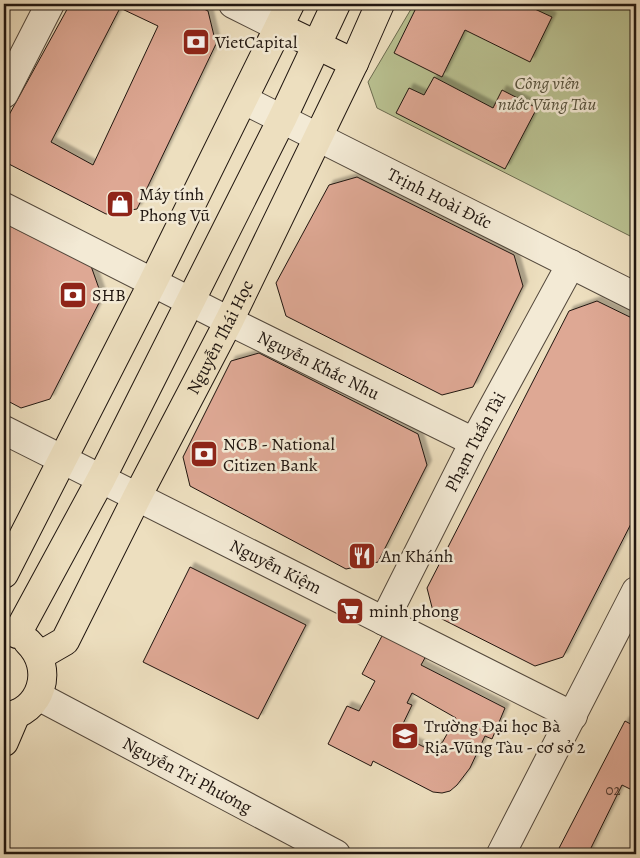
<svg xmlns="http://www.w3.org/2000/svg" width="640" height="858" viewBox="0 0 640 858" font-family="Alegreya,serif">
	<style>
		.green { fill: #b9c191; stroke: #6c6c50 }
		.building { fill: #dea894; stroke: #201610; fill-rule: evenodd; filter: url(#shadow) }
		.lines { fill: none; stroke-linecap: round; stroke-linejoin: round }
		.minor-casing { stroke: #53483c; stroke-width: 30 }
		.major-casing { stroke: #201610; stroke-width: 30 }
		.minor { stroke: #f3ead5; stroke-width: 28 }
		.major { stroke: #eddfbf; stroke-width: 28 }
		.labels { text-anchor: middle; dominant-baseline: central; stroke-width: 5; stroke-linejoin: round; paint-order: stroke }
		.number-label { font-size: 15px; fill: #503a31 }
		.poi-label { font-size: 18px; fill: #201610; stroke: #f3ead5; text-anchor: start }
		.park-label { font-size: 18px; font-style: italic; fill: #56523d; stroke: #f3ead5 }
		.street-label { font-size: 18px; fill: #201610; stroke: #f3ead5 }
	</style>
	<defs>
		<filter id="shadow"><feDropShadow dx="4.5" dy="-4.5" stdDeviation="1" flood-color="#0004"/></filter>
	</defs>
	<rect width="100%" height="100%" fill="#eddfbf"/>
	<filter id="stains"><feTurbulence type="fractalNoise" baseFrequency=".004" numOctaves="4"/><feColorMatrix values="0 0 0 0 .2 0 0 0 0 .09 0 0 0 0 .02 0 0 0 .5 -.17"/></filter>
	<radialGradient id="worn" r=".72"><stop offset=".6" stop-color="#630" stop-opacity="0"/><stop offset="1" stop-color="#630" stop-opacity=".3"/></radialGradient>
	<path class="green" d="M414,4h222v235l-259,-131 -9,-26z"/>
	<path class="building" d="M70,4h124l14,7 8,33 -79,165 -31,5 -101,-52 -1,-4v-34zM120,8l38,18 -65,139 -42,-23z
		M418,4h106l28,13 -22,45 -65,-32 -23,47 -48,-24z
		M434,77l59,31 9,-18 35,18 -32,61 -109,-56 13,-25 15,7z
		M357,177l157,78 9,31 -50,101 -31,8 -156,-79 -10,-33 53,-98z
		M4,223l87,43 11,31 -52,102 -29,9 -17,-9z
		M597,301l39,19v194l-73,143 -28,9 -101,-51 -7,-27 142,-277z
		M259,353l159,81 9,31 -49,97 -32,7 -156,-83 -7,-29 48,-96z
		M190,567l116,58 -48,94 -115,-57z
		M383,634l43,22 -5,9 84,43 -13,31 -7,-3 -15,32 -13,17 -7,6 -8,2 -9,-1 -60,-31 -2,5 -43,-22 19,-38 12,5 16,-30 -13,-7zM412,693l44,25 -14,25 -14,6 -30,-15 14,-29 -5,-2z
		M625,721l11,6v127h-80z
		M622,785l14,7v62h-48z"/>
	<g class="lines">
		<g class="minor-casing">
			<g id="minor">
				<path d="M233,4l46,23"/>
				<path d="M4,94l46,-90"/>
				<path id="s1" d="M244,100l392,197"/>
				<path id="s2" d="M4,207l225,114 245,121"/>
				<path id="s3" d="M4,430l569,286"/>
				<path id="s4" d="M384,621l90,-179 97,-178"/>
				<path id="s5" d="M38,696l298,158"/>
				<path d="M501,854l135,-263"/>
			</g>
		</g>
		<g class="major-casing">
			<g id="major">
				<path d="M279,27l75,36"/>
				<path d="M4,574l149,-292 137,-278"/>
				<path d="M17,634l84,-155 181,-360 54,-115"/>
				<path id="s6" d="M39,656l26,-15 72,-144 92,-176 125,-258 26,-59"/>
				<path d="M4,717c38,-4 51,-49 24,-75"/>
				<path d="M4,742l12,-28"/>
			</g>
		</g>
		<use href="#minor" class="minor"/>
		<use href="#major" class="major"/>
	</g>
	<defs>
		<g id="bank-square" transform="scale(1.4375)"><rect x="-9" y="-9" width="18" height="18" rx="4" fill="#8f2418" stroke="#f3ead5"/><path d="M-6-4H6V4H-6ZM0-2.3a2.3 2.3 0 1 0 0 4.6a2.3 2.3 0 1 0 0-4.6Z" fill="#fff"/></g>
		<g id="shop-square" transform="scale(1.4375)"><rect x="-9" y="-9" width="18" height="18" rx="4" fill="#8f2418" stroke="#f3ead5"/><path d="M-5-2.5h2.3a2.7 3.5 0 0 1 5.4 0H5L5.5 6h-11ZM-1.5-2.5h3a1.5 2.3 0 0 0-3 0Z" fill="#fff"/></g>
		<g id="restaurant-square" transform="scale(1.4375)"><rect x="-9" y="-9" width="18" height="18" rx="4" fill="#8f2418" stroke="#f3ead5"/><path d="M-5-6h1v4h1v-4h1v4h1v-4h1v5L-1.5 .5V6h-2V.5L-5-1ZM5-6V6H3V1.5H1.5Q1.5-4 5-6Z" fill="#fff"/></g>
		<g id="supermarket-square" transform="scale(1.4375)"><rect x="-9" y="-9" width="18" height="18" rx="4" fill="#8f2418" stroke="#f3ead5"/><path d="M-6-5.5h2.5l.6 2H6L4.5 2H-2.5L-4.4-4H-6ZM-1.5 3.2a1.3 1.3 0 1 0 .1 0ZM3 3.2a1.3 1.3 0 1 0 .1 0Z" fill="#fff"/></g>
		<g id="university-square" transform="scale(1.4375)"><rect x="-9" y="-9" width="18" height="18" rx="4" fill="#8f2418" stroke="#f3ead5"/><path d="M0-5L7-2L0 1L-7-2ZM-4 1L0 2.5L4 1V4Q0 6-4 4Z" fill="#fff"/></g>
	</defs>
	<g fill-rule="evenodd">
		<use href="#bank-square" x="196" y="42"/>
		<use href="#shop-square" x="120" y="204"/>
		<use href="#bank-square" x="73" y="295"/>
		<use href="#bank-square" x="204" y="454"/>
		<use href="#restaurant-square" x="362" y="556"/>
		<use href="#supermarket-square" x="350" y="611"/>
		<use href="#university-square" x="405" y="736"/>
	</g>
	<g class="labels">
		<g class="number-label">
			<text x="613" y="790">02</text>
		</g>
		<g class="poi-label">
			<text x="215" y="42">VietCapital</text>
			<text x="139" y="194">Máy tính<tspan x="139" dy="21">Phong Vũ</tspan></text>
			<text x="92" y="295">SHB</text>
			<text x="223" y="444">NCB - National<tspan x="223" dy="21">Citizen Bank</tspan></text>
			<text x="381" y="556">An Khánh</text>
			<text x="369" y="611">minh phong</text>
			<text x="424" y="726">Trường Đại học Bà<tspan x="424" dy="21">Rịa-Vũng Tàu - cơ sở 2</tspan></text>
		</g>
		<g class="park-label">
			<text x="547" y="83">Công viên<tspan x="547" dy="21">nước Vũng Tàu</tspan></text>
		</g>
		<g class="street-label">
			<text stroke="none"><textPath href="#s1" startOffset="219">Trịnh Hoài Đức</textPath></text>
			<text stroke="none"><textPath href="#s6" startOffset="371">Nguyễn Thái Học</textPath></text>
			<text stroke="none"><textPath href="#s2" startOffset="352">Nguyễn Khắc Nhu</textPath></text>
			<text stroke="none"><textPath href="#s4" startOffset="201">Phạm Tuấn Tài</textPath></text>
			<text stroke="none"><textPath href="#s3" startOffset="304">Nguyễn Kiệm</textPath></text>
			<text stroke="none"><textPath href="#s5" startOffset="169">Nguyễn Tri Phương</textPath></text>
		</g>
	</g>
	<rect width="640" height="858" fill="none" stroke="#eddfbf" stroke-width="20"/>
	<rect x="5" y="5" width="630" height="848" fill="none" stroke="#201610" stroke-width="2.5"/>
	<rect x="10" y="10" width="620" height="838" fill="none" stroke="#201610"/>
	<rect width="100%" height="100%" filter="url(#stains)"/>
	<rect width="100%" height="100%" fill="url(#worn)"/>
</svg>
